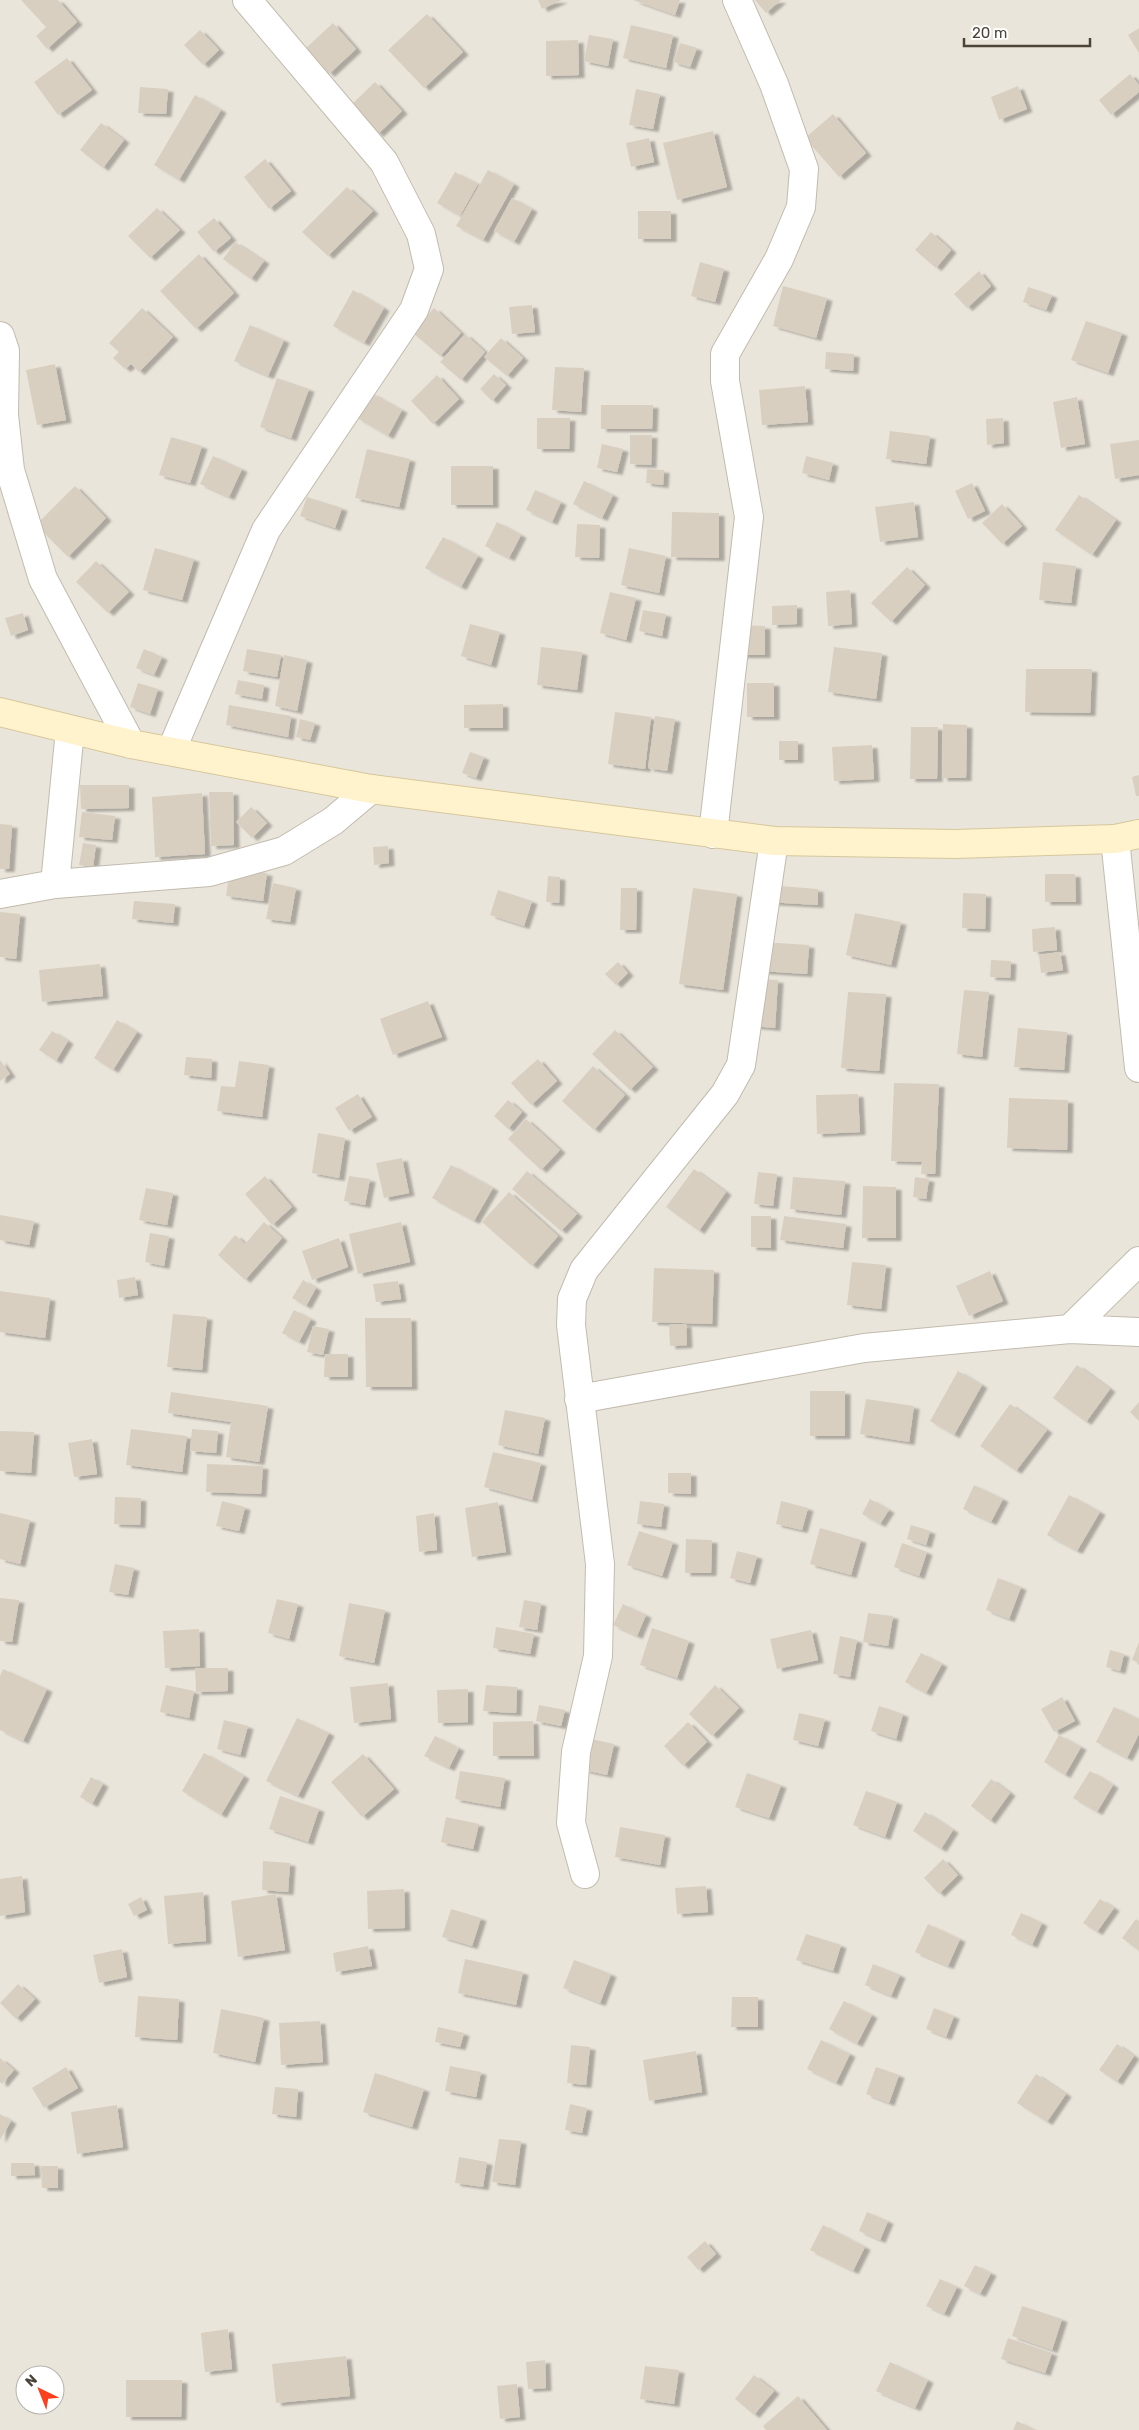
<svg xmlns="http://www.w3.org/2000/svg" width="1139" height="2430" viewBox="0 0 1139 2430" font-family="Rubik,sans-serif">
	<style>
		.residential { fill: #eae5da; fill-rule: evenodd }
		.building { fill: #d8cfc1; filter: url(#shadow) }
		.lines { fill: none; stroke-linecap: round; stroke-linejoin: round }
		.street-casing { stroke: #c2bbae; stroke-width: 30 }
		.secondary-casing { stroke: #d6c79b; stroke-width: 30 }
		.street { stroke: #fff; stroke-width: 28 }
		.secondary { stroke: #fff3cd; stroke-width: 28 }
	</style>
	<defs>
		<filter id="shadow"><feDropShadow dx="5.5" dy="3" stdDeviation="1" flood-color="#0004"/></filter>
	</defs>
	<rect width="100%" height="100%" fill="#f6f3ec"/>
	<path class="residential" d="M0,0h1139v2430h-1139zM25,2375h30v30h-30z"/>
	<path class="building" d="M21,0h37l19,22 -30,27 -11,-13 10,-9z
		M538,0h24l-20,9z
		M633,0h47l-5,15z
		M755,0h26l-15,13z
		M427,14l36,38 -39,36 -36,-38z
		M333,23l23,26 -27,25 -23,-26z
		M631,25l42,10 -7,33 -43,-10z
		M1139,28v25l-11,-18z
		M200,30l19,20 -16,15 -19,-20z
		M589,35l24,4 -5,27 -24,-5z
		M578,40l1,35 -33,1v-35z
		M680,43l17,5 -7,19 -17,-5z
		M67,58l25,32 -34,25 -24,-33z
		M1130,74l9,11v7l-28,23 -12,-15z
		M375,82l27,29 -24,23 -28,-28z
		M1018,86l9,23 -28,11 -8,-23z
		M140,87l28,2 -2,25 -28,-1z
		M636,89l24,5 -7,35 -24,-4z
		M195,95l26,15 -42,70 -25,-15z
		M833,114l33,39 -27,24 -34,-39z
		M101,123l23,17 -21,28 -23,-18z
		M713,131l14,56 -50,13 -14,-57z
		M649,138l5,24 -23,5 -5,-24z
		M265,159l26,32 -22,18 -25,-32z
		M488,170l26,14 -31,56 -27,-14z
		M455,172l23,12 -18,32 -23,-13z
		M347,187l26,24 -45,45 -26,-24z
		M512,198l20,11 -18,33 -20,-11z
		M157,208l23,22 -30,28 -22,-22z
		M638,211h33v28h-33z
		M214,218l17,20 -17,14 -17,-20z
		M931,232l20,18 -15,18 -21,-18z
		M235,242l29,19 -13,18 -28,-20z
		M199,254l35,39 -38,36 -36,-38z
		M700,262l24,7 -9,33 -24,-6z
		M979,271l12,15 -24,22 -13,-14z
		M783,286l44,12 -11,40 -43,-12z
		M1028,287l24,8 -6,15 -23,-8z
		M353,290l31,18 -20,35 -31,-17z
		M532,305l3,27 -23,2 -3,-27z
		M142,308l31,29 -34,35 -8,-8 -6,5 -12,-11 6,-6 -10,-9z
		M434,308l27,25 -21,23 -28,-24z
		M1086,321l36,12 -14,40 -37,-13z
		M250,325l34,15 -16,36 -34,-15z
		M465,334l20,18 -24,28 -21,-18z
		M501,338l22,20 -16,18 -23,-19z
		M826,352l28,2 -1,17 -28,-2z
		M55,364l11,56 -29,5 -11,-55z
		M555,367l29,1 -3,44 -29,-2z
		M494,374l12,11 -14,16 -12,-12z
		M437,375l22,24 -26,25 -22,-23z
		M277,378l32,11 -18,49 -31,-11z
		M805,386l3,36 -46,3 -3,-35z
		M371,393l31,17 -14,26 -31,-18z
		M1077,397l8,47 -24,4 -8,-46z
		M601,405h52l-1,24h-51z
		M537,418h33l-1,31h-32z
		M1003,418l1,25 -17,2 -1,-26z
		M890,431l40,5 -4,28 -40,-5z
		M630,435h22l-1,30 -21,-1z
		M171,437l31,9 -12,37 -31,-8z
		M1139,440v35l-24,4 -5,-35z
		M602,444l21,5 -6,23 -20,-4z
		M367,449l43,10 -11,48 -44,-9z
		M213,456l29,13 -13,28 -29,-13z
		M806,456l27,7 -4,17 -27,-7z
		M451,466h42v39h-42z
		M647,469l17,1 -1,15 -17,-2z
		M584,481l29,14 -11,23 -29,-14z
		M972,483l13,28 -17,8 -13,-28z
		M75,486l31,32 -38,39 -32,-32z
		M535,490l26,12 -9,20 -26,-12z
		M1079,495l37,25 -24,35 -37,-25z
		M307,497l35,11 -7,20 -35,-12z
		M914,502l4,35 -38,5 -5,-35z
		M1002,504l20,22 -20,18 -20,-21z
		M672,512l47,1v45l-48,-1z
		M497,522l24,13 -12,23 -24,-12z
		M577,524l23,1 -1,33 -24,-1z
		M443,537l35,19 -17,31 -36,-19z
		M155,548l39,11 -12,41 -39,-10z
		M629,548l37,8 -7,37 -38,-8z
		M96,561l33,31 -21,21 -32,-31z
		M1043,562l33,4 -5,37 -32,-3z
		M907,567l18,18 -34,37 -20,-19z
		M850,590l2,34 -24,2 -2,-34z
		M610,592l26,6 -10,42 -26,-7z
		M797,605v19l-25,1v-19z
		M643,610l23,4 -4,22 -23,-5z
		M23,613l5,17 -17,6 -6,-18z
		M470,624l30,8 -9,33 -30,-9z
		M740,625l25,1v29h-25z
		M541,647l41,5 -5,38 -40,-5z
		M834,647l48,6 -6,46 -48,-7z
		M144,649l18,8 -8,18 -18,-7z
		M247,649l34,6 -4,22 -34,-6z
		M284,655l23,5 -10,51 -22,-5z
		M1026,669h66l-2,44 -65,-1z
		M238,680l26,5 -2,14 -27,-5z
		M138,683l20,6 -8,25 -20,-7z
		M747,683h27v34h-27z
		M503,704v24h-39v-23z
		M229,705l62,11 -3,21 -62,-12z
		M615,712l36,5 -6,52 -37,-5z
		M655,716l20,3 -8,52 -19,-3z
		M300,719l15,4 -5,17 -14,-3z
		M943,724l24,1 -1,53h-24z
		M911,727h27l-1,52h-27z
		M779,741h19v19h-19z
		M872,745l2,34 -40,2 -2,-34z
		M470,752l14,5 -8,21 -14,-5z
		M1139,775v21h-3l-4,-19z
		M80,785h49v23l-48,1z
		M209,792h24l1,53 -23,1z
		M202,793l3,61 -50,3 -3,-60z
		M251,807l16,16 -15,15 -16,-16z
		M82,812l33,4 -3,24 -33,-3z
		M0,824l12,1 -3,44h-9z
		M83,843l13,2 -3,22 -14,-2z
		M388,846l1,17 -15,2 -1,-18z
		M230,868l37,5 -4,28 -37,-5z
		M1045,874h30l1,28h-31z
		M548,876l12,1 -1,26 -13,-1z
		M273,883l23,5 -6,34 -24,-3z
		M768,885l50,4v16l-51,-3z
		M621,888h16l-1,42h-16z
		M693,888l44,6 -14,96 -44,-6z
		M498,890l34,11 -8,25 -34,-11z
		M963,893l23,1 -1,35 -23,-1z
		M134,901l41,3 -2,19 -41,-4z
		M0,912l20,2 -4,45 -16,-2z
		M855,913l46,9 -10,43 -45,-10z
		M1055,927l2,23 -24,2 -1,-23z
		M762,942l47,3 -2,29 -46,-3z
		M1060,952l3,18 -22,3 -2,-18z
		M991,960l20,1 -1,17 -20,-1z
		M618,962l10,11 -12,12 -11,-11z
		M100,964l3,32 -61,6 -3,-32z
		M757,979l21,1 -3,48 -21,-2z
		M964,990l25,2 -7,65 -25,-3z
		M848,992l38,2 -7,77 -38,-3z
		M428,1001l14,36 -49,18 -13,-36z
		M117,1020l20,12 -24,38 -19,-12z
		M1018,1028l49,4 -3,38 -50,-3z
		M615,1030l38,37 -23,23 -38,-36z
		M52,1031l16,10 -12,20 -17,-11z
		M186,1057l26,2 -1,19 -27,-3z
		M538,1059l19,22 -26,24 -20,-22z
		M0,1060l10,14 -10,7z
		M239,1061l30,4 -7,52 -45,-6 4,-25 14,1z
		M593,1066l32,29 -31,35 -32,-29z
		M894,1083l45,1 -4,90h-14l1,-12 -31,-1z
		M358,1094l14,23 -23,14 -14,-23z
		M858,1094l2,38 -43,2 -1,-39z
		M1009,1098l59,2 -1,50 -60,-2z
		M508,1100l14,12 -14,17 -14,-13z
		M526,1119l34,31 -19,20 -33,-31z
		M318,1133l27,5 -6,40 -27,-5z
		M402,1158l7,35 -25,5 -8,-35z
		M451,1165l42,23 -19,33 -42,-23z
		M694,1169l32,23 -27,39 -33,-24z
		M527,1171l50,43 -16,17 -49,-42z
		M758,1172l19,2 -4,32 -19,-2z
		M265,1176l27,31 -20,18 -27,-31z
		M349,1176l21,3 -5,26 -21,-4z
		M793,1177l52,4 -4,34 -51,-6z
		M915,1177l14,2 -3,20 -13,-2z
		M863,1186l33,1v51h-34z
		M146,1188l27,5 -6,32 -28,-5z
		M509,1192l49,44 -26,30 -50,-44z
		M0,1215l34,6 -5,24 -29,-5z
		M751,1216h20v32l-20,-1z
		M784,1216l62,8 -3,24 -63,-8z
		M264,1222l18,16 -37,42 -27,-25 17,-20 10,9z
		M401,1222l9,40 -52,12 -9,-40z
		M150,1233l19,3 -5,30 -19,-4z
		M339,1238l9,29 -36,13 -10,-29z
		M852,1262l34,3 -5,44 -34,-4z
		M654,1268l60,2 -2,54 -60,-2z
		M990,1271l13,30 -34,15 -13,-30z
		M135,1277l3,18 -19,3 -2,-18z
		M303,1280l13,8 -10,18 -14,-8z
		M398,1281l3,18 -25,3 -3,-18z
		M0,1291l50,7 -5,40 -45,-6z
		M294,1310l17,9 -12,23 -17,-9z
		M173,1314l34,3 -5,53 -35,-3z
		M365,1318h46l1,69h-46z
		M686,1324l1,21 -17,1 -1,-21z
		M313,1326l16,3 -6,26 -16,-3z
		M325,1354h23v23h-24z
		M1077,1365l33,24 -24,33 -33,-24z
		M958,1371l24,14 -28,50 -24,-14z
		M810,1391h35v45h-35z
		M171,1392l97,14 -9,56 -33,-5 5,-35 -63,-9z
		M866,1399l48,7 -5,36 -49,-8z
		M1139,1402v19l-9,-9z
		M1010,1404l37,26 -31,41 -36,-25z
		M505,1410l40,8 -7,36 -40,-9z
		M131,1429l56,7 -5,36 -56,-7z
		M192,1429l26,2 -2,22 -26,-2z
		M0,1431l34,1 -3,41 -31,-2z
		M92,1439l5,35 -23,3 -6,-34z
		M493,1452l48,11 -9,37 -48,-13z
		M207,1464l56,2 -2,28 -55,-2z
		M668,1473h23v21l-23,-1z
		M974,1485l29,14 -12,23 -28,-13z
		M1069,1495l31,17 -23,39 -30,-16z
		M115,1497l26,1 -1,27 -26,-1z
		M870,1499l19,11 -9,14 -18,-10z
		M222,1501l23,6 -6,24 -23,-5z
		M640,1501l24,3 -3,23 -24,-3z
		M781,1501l27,7 -6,22 -26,-6z
		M498,1502l8,50 -34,5 -7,-49z
		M0,1513l30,7 -10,44 -20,-5z
		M434,1513l3,37 -18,2 -3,-36z
		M911,1525l19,6 -4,14 -19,-6z
		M820,1528l41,12 -10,35 -41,-11z
		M639,1531l34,11 -11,34 -35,-11z
		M686,1539l26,1 -1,33h-26z
		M902,1543l25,9 -8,24 -25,-9z
		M737,1551l20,5 -7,27 -20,-5z
		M115,1564l19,4 -6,27 -19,-3z
		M998,1578l23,9 -12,32 -23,-9z
		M0,1598l19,2 -7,42 -12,-1z
		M277,1599l21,5 -9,35 -21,-6z
		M524,1600l17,3 -4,27 -18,-3z
		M349,1603l36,7 -11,53 -35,-7z
		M623,1604l23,11 -9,21 -24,-11z
		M868,1613l25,3 -5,30 -25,-4z
		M496,1627l38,7 -4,20 -37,-6z
		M652,1628l37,13 -12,37 -37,-13z
		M199,1629l1,37 -35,2 -2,-37z
		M811,1630l7,30 -41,9 -7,-30z
		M840,1636l17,4 -7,37 -17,-3z
		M1139,1642v21l-7,-3z
		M1110,1650l14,4 -4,17 -14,-4z
		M921,1653l21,11 -16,29 -21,-11z
		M195,1668h33v23l-32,1z
		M3,1669l44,20 -24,52 -23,-11v-54z
		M388,1683l3,36 -37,4 -4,-36z
		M166,1685l28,6 -5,27 -29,-6z
		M486,1685l31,2 -1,26 -33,-2z
		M715,1685l24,23 -27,28 -23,-22z
		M468,1689v33l-30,1 -1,-33z
		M1062,1697l13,24 -21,11 -13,-23z
		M539,1705l26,5 -4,16 -25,-5z
		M879,1706l24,8 -7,25 -25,-8z
		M1114,1707l25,12v15l-12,24 -31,-16z
		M799,1713l26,6 -7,27 -25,-6z
		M297,1718l32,15 -31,63 -32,-15z
		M224,1720l24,6 -8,29 -23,-6z
		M533,1721l1,35h-41v-34z
		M688,1722l19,20 -24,24 -19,-20z
		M1059,1735l22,12 -16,28 -21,-13z
		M435,1736l24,12 -10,20 -25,-12z
		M591,1739l23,5 -7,31 -23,-5z
		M204,1753l40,23 -23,39 -39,-24z
		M363,1754l31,35 -32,28 -31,-35z
		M460,1771l45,7 -5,29 -45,-8z
		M1090,1771l23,14 -16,27 -24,-14z
		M747,1773l34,12 -12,33 -34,-11z
		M91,1777l12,7 -11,20 -12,-7z
		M991,1779l19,14 -20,28 -19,-15z
		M866,1791l31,11 -12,35 -32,-12z
		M280,1796l39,13 -11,33 -39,-13z
		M925,1812l28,18 -12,19 -28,-18z
		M446,1817l33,7 -6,25 -32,-7z
		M620,1827l45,8 -5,30 -45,-8z
		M943,1859l15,16 -19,19 -15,-16z
		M263,1861l27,2 -2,29 -26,-2z
		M22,1876l3,36 -25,4v-37z
		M706,1886l2,26 -31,2 -2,-26z
		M404,1889l1,39 -37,1 -1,-38z
		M203,1892l3,49 -38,3 -4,-48z
		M276,1894l9,56 -47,7 -7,-56z
		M141,1897l6,13 -13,6 -6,-12z
		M1100,1899l14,9 -17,24 -14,-9z
		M451,1909l30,9 -9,28 -30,-9z
		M1021,1913l21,10 -10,22 -21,-10z
		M1136,1919l3,2v30l-17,-13z
		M928,1924l32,15 -12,27 -33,-14z
		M806,1934l35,11 -8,26 -37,-11z
		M368,1946l4,20 -36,6 -3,-19z
		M122,1949l5,28 -28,6 -6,-28z
		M465,1959l58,13 -7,33 -58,-12z
		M574,1960l37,14 -11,29 -37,-15z
		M873,1964l27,11 -9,21 -26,-11z
		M18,1984l17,15 -19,20 -16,-16z
		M138,1996l41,3 -2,41 -42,-3z
		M732,1997h26v30h-27z
		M844,2001l28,14 -15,29 -28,-15z
		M934,2008l20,8 -8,21 -20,-8z
		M221,2009l43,9 -9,44 -42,-9z
		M320,2021l3,41 -42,3 -2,-42z
		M438,2027l26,6 -4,14 -25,-5z
		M821,2040l29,14 -14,29 -29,-14z
		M1117,2044l17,12 -17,26 -18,-12z
		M571,2045l19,2 -4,38 -19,-2z
		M696,2051l6,41 -53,9 -6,-41z
		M0,2058l14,12 -12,14 -2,-2z
		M450,2066l31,6 -5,25 -31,-6z
		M66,2067l12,21 -34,20 -12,-20z
		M876,2067l23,8 -10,28 -23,-9z
		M375,2073l49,16 -12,38 -49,-15z
		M1036,2074l30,20 -19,28 -30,-19z
		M275,2087l23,2 -2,28 -24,-3z
		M570,2104l17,4 -5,25 -17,-3z
		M117,2105l6,42 -46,7 -6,-42z
		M0,2114l11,7 -11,19z
		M499,2139l22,2 -6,44 -23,-3z
		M459,2157l28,5 -4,25 -28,-4z
		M11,2163h23l1,12 -24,1z
		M41,2166h17v22h-16z
		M867,2212l21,9 -8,19 -21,-9z
		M823,2225l42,22 -12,24 -43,-21z
		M705,2241l11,13 -18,16 -11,-13z
		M975,2265l16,8 -11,21 -16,-8z
		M940,2279l17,8 -13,27 -18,-8z
		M1022,2306l40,13 -10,31 -40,-14z
		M228,2329l4,40 -27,3 -4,-39z
		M1008,2338l44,15 -7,20 -44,-14z
		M346,2356l4,40 -74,7 -4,-39z
		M545,2360l1,28 -18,1 -2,-27z
		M890,2362l38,18 -13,28 -39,-17z
		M645,2366l34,4 -5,34 -34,-5z
		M754,2375l20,16 -20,24 -19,-16z
		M126,2380h56l-1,37h-55z
		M517,2384l3,33 -20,2 -3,-33z
		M798,2396l29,34h-61l-3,-4z
		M1017,2421l18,9h-22z"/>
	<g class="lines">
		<g class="street-casing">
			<path id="street" d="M0,336l5,15 -1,64 6,55 33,109 88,165
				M171,751l95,-221 148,-220 15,-41 -8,-35 -37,-72 -137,-162
				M713,834l36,-317 -24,-136v-27l54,-95 22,-52 3,-38 -30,-85 -37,-84
				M1115,839l24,229
				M55,884l154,-12 75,-21 49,-30 38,-32
				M0,894l55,-10 15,-154
				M1070,1329l69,-68
				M579,1399l285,-51 206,-19 69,3
				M585,1874l-14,-51 5,-71 22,-96 2,-92 -29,-239 1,-26 12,-29 141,-176 16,-29 33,-224"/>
		</g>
		<g class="secondary-casing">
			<path id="secondary" d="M0,712l131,32 240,45 403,52 181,3 160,-5 24,-5"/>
		</g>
		<use href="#street" class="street"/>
		<use href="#secondary" class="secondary"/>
	</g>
	<g transform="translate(40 2390) rotate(317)"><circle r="24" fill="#ffffff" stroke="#b7b4b0"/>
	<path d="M0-4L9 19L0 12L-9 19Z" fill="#fc3f1d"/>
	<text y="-8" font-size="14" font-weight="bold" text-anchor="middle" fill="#4b4439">N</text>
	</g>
	<path d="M964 38v8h126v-8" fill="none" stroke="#4b4439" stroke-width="2.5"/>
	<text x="972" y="38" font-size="15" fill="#4b4439" stroke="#ffffff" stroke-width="4" paint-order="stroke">20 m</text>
</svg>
